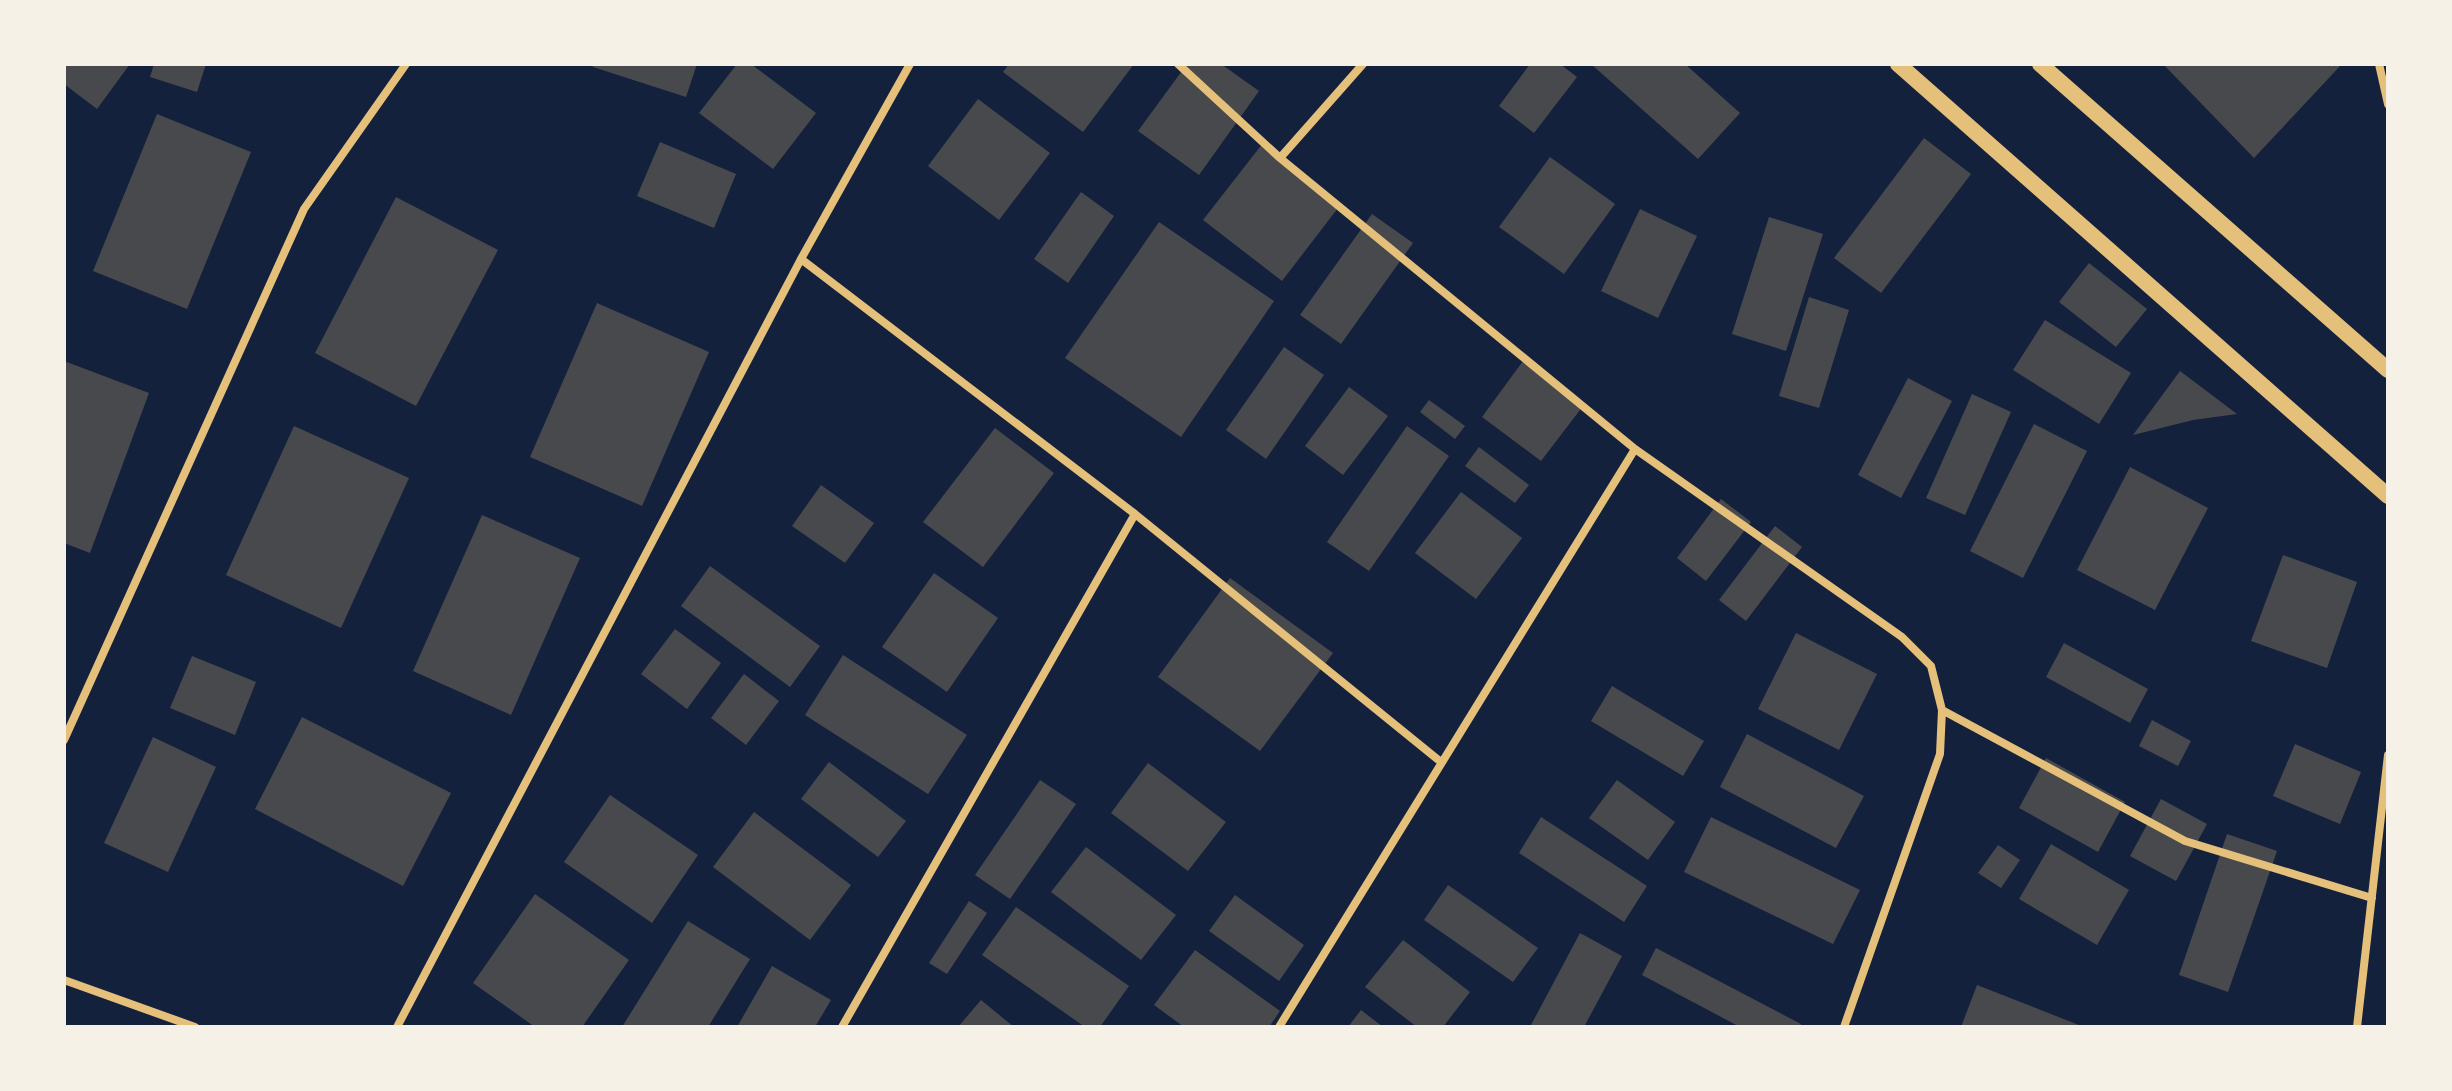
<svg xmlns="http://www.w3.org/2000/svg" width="2452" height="1091" viewBox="0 0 2452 1091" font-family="Helvetica,sans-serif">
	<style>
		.building { fill: #48494c }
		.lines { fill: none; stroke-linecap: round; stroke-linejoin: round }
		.minor { stroke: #e5c07b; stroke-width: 8 }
		.secondary { stroke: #e5c07b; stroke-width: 16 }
	</style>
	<rect width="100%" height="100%" fill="#14213d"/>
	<path class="building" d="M64,64h66l-33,45 -33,-25z
		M154,64h52l-9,28 -47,-15z
		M594,64h103l-11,33 -93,-30z
		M737,64h14l65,49 -43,56 -74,-56z
		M1009,64h125l-51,68 -80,-60z
		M1187,64h34l38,27 -60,84 -61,-44z
		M1530,64h30l17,13 -43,56 -35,-27z
		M1591,64h94l55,49 -42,46z
		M2163,64h179l-88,94z
		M978,99l72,54 -51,67 -71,-54z
		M157,114l94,38 -64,157 -94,-38z
		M1924,138l47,36 -90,119 -47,-35z
		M660,142l76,32 -22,54 -77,-32z
		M1263,143l78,61 -59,77 -79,-61z
		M1550,157l65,47 -51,70 -65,-47z
		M1081,192l33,24 -46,67 -34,-24z
		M396,197l102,53 -82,156 -101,-53z
		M1640,209l57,27 -39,82 -57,-27z
		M1372,214l41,29 -72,101 -41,-29z
		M1769,217l54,17 -37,117 -54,-17z
		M1159,222l115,79 -93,136 -116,-79z
		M2089,263l58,46 -31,38 -57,-45z
		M1809,297l40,13 -30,98 -40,-12z
		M597,303l112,49 -67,154 -112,-49z
		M2045,320l86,53 -32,51 -86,-54z
		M1284,347l40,28 -58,84 -40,-29z
		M64,361l85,32 -59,160 -26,-10z
		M1523,361l60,45 -42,55 -59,-44z
		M2180,371l57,43 -44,6 -60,15z
		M1908,378l44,23 -51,97 -43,-23z
		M1349,387l39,29 -45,59 -38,-29z
		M1972,394l39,18 -46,103 -39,-17z
		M1429,400l36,26 -10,13 -35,-27z
		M2034,424l53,27 -64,127 -53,-27z
		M294,426l115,52 -68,150 -115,-53z
		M1407,426l42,30 -80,115 -42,-29z
		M995,428l59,45 -71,94 -60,-45z
		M1479,447l50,38 -14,18 -50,-37z
		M2130,467l78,41 -53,102 -78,-40z
		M821,485l53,38 -29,40 -53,-37z
		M1461,492l61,46 -46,61 -61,-46z
		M1721,499l30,23 -45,59 -29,-23z
		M482,515l98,43 -69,157 -98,-44z
		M1775,526l27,21 -56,74 -27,-21z
		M2283,555l74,27 -30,86 -76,-27z
		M710,566l110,80 -30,41 -109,-81z
		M934,573l64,45 -51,74 -65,-45z
		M1230,578l103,75 -73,98 -102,-74z
		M675,629l46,34 -34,46 -46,-35z
		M1796,633l81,41 -38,76 -81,-41z
		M2064,643l84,46 -18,34 -84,-46z
		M843,655l124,80 -39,59 -123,-79z
		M192,656l64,26 -21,53 -65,-27z
		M744,674l35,27 -33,44 -35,-27z
		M1612,686l92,55 -21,35 -92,-55z
		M302,717l149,76 -48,93 -148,-77z
		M2152,720l39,21 -13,25 -39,-20z
		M1747,734l117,62 -28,52 -116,-61z
		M153,737l63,30 -48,105 -64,-29z
		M2295,744l66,28 -21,52 -67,-28z
		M2046,758l79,44 -27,50 -79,-44z
		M829,762l77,59 -28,36 -77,-58z
		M1148,763l78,59 -38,49 -77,-58z
		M1040,780l36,24 -66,95 -35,-24z
		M1617,780l58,42 -27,38 -59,-42z
		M610,795l88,60 -46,68 -88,-61z
		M2161,799l46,25 -31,57 -46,-25z
		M754,812l97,73 -41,55 -97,-73z
		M1541,817l106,69 -23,36 -105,-69z
		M1711,817l149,73 -27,54 -149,-72z
		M2227,834l50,17 -49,141 -49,-17z
		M2051,844l78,46 -32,55 -78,-46z
		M1998,845l22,15 -19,28 -23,-15z
		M1086,847l90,68 -35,45 -90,-68z
		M1448,885l90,63 -25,34 -89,-62z
		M535,894l94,66 -47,67h-47l-62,-44z
		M1235,895l69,50 -25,36 -70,-50z
		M969,901l18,12 -40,61 -18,-11z
		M1016,907l113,79 -29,41h-15l-103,-72z
		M688,921l62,38 -42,68h-86z
		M1580,933l42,23 -38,71h-49l-4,-2z
		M1403,940l67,52 -27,35h-26l-52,-40z
		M1656,948l145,76 -1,3h-60l-98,-52z
		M1195,950l85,61 -11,16h-85l-30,-22z
		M772,966l59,34 -16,27h-78z
		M1977,985l107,42h-123z
		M981,1000l33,27h-56z
		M1361,1010l22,17h-35z"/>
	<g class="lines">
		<path class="minor" d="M1178,64l102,94 355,291 267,188 29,29 11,44 -2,44 -96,273
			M2379,64l9,40
			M1280,158l83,-94
			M801,259l334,255 306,248
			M1942,710l243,131 187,57
			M64,740l240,-531 102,-145
			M64,980l131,47
			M397,1027l404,-768 109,-195
			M842,1027l293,-513
			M1279,1027l356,-578
			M2357,1027l31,-272"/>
		<path class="secondary" d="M1898,64l490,432
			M2040,64l348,306"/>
	</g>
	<rect width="2452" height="1091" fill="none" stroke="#f6f1e7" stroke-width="132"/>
</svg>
